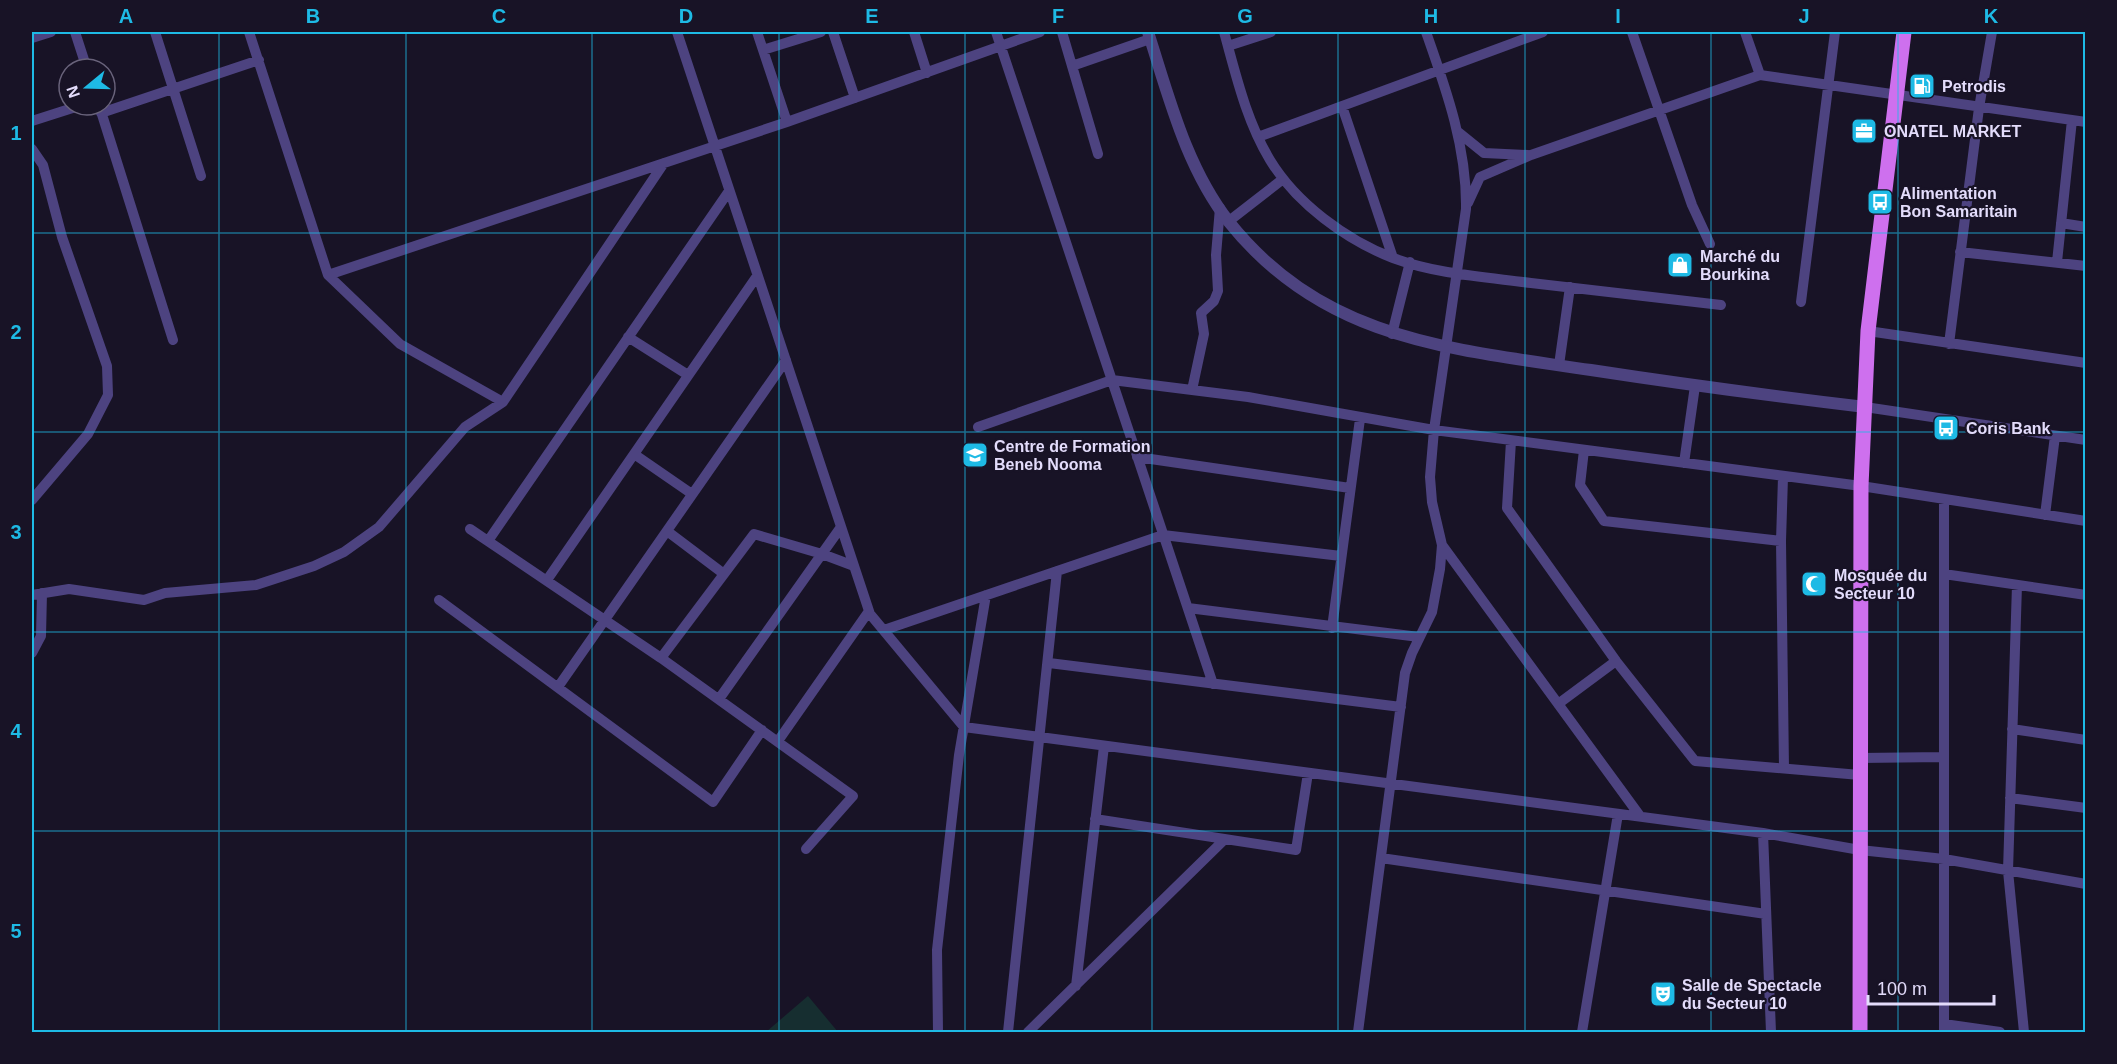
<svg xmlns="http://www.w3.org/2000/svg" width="2117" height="1064" viewBox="0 0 2117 1064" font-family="Arial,sans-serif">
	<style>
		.green { fill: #162e30 }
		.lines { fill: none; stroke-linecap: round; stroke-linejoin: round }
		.minor { stroke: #4d4380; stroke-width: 10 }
		.tertiary { stroke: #4d4380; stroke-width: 12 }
		.primary { stroke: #ce70ee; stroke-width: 15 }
		.grid { fill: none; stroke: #1ebae5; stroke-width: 1.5; stroke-opacity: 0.55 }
		.labels { text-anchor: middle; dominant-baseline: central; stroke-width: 4.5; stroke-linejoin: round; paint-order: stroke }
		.poi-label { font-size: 16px; font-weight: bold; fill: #e3dcfb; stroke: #181326; text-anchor: start }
		.neatline { fill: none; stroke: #1ebae5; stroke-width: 2 }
		.grid-label { font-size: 20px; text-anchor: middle; font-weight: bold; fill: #1ebae5 }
	</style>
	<rect width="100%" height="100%" fill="#181326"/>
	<path class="green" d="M808,996l30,36h-72z"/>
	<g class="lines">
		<path class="minor" d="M75,32l12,37
			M155,32l46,144
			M249,32l79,243 72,69 103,58
			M677,32l193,582 94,113 799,106 97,17 84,9 142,25
			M757,32l30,90
			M833,32l22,66
			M914,32l13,41
			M996,32l217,652
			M1062,32l36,122
			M1224,32c12,43 22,88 46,128 26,43 76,80 123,98 43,16 92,19 138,25 64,7 127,15 190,22
			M1632,32l60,173 18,39
			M1745,32l15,43
			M32,38l19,-6
			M1228,46l43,-14
			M763,50l58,-18
			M1072,66l78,-27
			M99,105l74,235
			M1342,106l51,152
			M101,113l158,-53
			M32,121l50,-16
			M1458,132l26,21 44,2
			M1258,137l285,-105
			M32,149l11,16 19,72 45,129 1,29 -20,39 -56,66
			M1468,203l12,-26 51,-22 229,-80 326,47
			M1229,221l54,-42
			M2061,223l25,4
			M1960,252l126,14
			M2057,262l15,-142
			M328,275l459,-153 253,-90
			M1801,302l34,-270
			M1868,331l218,32
			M1392,334l18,-72
			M628,337l60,38
			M1949,344l30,-236 13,-76
			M1559,365l11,-78
			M1192,390l12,-56 -3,-21 13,-12 4,-10 -2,-36 4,-47
			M1865,407l221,33
			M978,427l134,-47 136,17 186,33 427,56 225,35
			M1511,441l-4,67 109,153 79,100 165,14
			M1584,450l-4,35 24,36 177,20
			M634,454l58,40
			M1137,457l213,31
			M1684,463l11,-77
			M1783,477l-2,64 3,227
			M1944,500v532
			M2045,515l10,-79
			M470,529l191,129 192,138 -47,53
			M667,531l57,43
			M488,541l241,-350
			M1442,545l198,271
			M1944,574l142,21
			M547,580l210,-304
			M2017,585l-9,286 16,161
			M32,595l37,-6 75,11 21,-7 91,-8 58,-19 30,-14 35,-25 86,-100 38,-25 161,-239
			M439,600l274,202 49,-72
			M1188,608l231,29
			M1332,628l28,-209
			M884,630l279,-95 178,21
			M32,653l9,-17 1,-43
			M661,658l93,-124 68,20 32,12
			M1049,663l352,44
			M558,687l228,-327
			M719,699l122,-172
			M1558,704l58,-43
			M2012,729l74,11
			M778,741l91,-130
			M1860,758l84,-1
			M2010,798l76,10
			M1095,819l201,31 12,-77
			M1763,833l8,199
			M1381,858l385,56
			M1076,986l28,-240
			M1944,1024l56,8
			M938,1032l-1,-82 22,-195 27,-160
			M1008,1032l49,-461
			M1028,1032l197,-193
			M1358,1032l47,-359 7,-20 20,-41 8,-43 2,-24 -10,-43 -2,-25 4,-47 32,-221c1,-62 -20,-120 -40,-177
			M1582,1032l36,-218"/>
		<path class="tertiary" d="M1148,32c21,65 38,135 81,190 95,119 223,127 362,148 91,14 182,26 274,37"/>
		<path class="primary" d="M1860,1032l1,-546 7,-155 36,-299"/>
	</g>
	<path class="grid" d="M219,32v1000M406,32v1000M592,32v1000M779,32v1000M965,32v1000M1152,32v1000M1338,32v1000M1525,32v1000M1711,32v1000M1898,32v1000M32,233h2054M32,432h2054M32,632h2054M32,831h2054"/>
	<defs>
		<g id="fuel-square" transform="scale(1.35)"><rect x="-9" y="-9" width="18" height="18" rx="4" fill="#1ebae5" stroke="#181326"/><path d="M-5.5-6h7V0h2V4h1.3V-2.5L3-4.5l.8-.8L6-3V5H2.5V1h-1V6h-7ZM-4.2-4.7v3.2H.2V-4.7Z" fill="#fff"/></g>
		<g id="office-square" transform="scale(1.35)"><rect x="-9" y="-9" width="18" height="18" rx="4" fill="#1ebae5" stroke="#181326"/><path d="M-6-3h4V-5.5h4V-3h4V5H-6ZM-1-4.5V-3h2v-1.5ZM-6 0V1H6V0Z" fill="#fff"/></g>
		<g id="bus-square" transform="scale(1.35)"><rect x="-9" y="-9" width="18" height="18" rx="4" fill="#1ebae5" stroke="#181326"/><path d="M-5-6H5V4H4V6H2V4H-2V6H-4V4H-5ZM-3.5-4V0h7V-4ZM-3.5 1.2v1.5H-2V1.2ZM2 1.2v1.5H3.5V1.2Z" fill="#fff"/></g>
		<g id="shop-square" transform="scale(1.35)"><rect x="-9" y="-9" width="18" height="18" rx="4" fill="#1ebae5" stroke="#181326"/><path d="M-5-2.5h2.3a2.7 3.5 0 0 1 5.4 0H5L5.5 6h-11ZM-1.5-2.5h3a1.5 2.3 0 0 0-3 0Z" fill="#fff"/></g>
		<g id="school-square" transform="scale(1.35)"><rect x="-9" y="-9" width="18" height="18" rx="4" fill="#1ebae5" stroke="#181326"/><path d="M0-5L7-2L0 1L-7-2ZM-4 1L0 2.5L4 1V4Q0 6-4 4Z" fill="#fff"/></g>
		<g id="mosque-square" transform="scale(1.35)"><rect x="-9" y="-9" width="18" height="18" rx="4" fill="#1ebae5" stroke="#181326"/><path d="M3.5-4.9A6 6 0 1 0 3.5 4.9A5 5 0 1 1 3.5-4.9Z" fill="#fff"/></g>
		<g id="theatre-square" transform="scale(1.35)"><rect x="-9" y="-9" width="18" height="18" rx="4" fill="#1ebae5" stroke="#181326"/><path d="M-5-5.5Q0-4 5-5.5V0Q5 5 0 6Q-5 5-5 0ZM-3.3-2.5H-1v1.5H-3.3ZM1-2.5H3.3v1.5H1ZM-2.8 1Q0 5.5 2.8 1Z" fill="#fff"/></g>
	</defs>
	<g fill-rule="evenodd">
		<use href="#fuel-square" x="1922" y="86"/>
		<use href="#office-square" x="1864" y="131"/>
		<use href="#bus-square" x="1880" y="202"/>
		<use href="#shop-square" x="1680" y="265"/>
		<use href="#bus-square" x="1946" y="428"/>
		<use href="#school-square" x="975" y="455"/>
		<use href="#mosque-square" x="1814" y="584"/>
		<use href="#theatre-square" x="1663" y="994"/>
	</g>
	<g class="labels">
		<g class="poi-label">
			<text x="1942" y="86">Petrodis</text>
			<text x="1884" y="131">ONATEL MARKET</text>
			<text x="1900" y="193">Alimentation<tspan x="1900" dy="18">Bon Samaritain</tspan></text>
			<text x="1700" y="256">Marché du<tspan x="1700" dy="18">Bourkina</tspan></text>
			<text x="1966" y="428">Coris Bank</text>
			<text x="994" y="446">Centre de Formation<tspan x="994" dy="18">Beneb Nooma</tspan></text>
			<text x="1834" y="575">Mosquée du<tspan x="1834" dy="18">Secteur 10</tspan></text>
			<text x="1682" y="985">Salle de Spectacle<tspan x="1682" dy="18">du Secteur 10</tspan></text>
		</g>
	</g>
	<rect width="2117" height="1064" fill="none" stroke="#181326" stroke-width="66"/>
	<g transform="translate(87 87) rotate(251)"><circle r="28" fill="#181326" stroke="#69637b" stroke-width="1.5"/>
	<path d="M0-4.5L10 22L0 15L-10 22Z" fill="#1ebae5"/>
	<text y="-9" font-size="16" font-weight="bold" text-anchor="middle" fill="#e3dcfb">N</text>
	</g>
	<path d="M1868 995v9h126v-9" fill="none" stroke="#e3dcfb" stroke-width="3"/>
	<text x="1877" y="995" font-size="18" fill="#e3dcfb" stroke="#181326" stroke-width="4.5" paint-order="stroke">100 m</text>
	<rect x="33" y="33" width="2051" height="998" class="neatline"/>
	<g class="grid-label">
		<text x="126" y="23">A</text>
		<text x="313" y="23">B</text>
		<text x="499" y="23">C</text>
		<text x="686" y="23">D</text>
		<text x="872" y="23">E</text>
		<text x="1058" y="23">F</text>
		<text x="1245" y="23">G</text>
		<text x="1431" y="23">H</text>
		<text x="1618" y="23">I</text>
		<text x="1804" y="23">J</text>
		<text x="1991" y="23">K</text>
		<text x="16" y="140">1</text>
		<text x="16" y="339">2</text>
		<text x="16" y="539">3</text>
		<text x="16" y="738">4</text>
		<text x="16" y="938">5</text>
	</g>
</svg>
